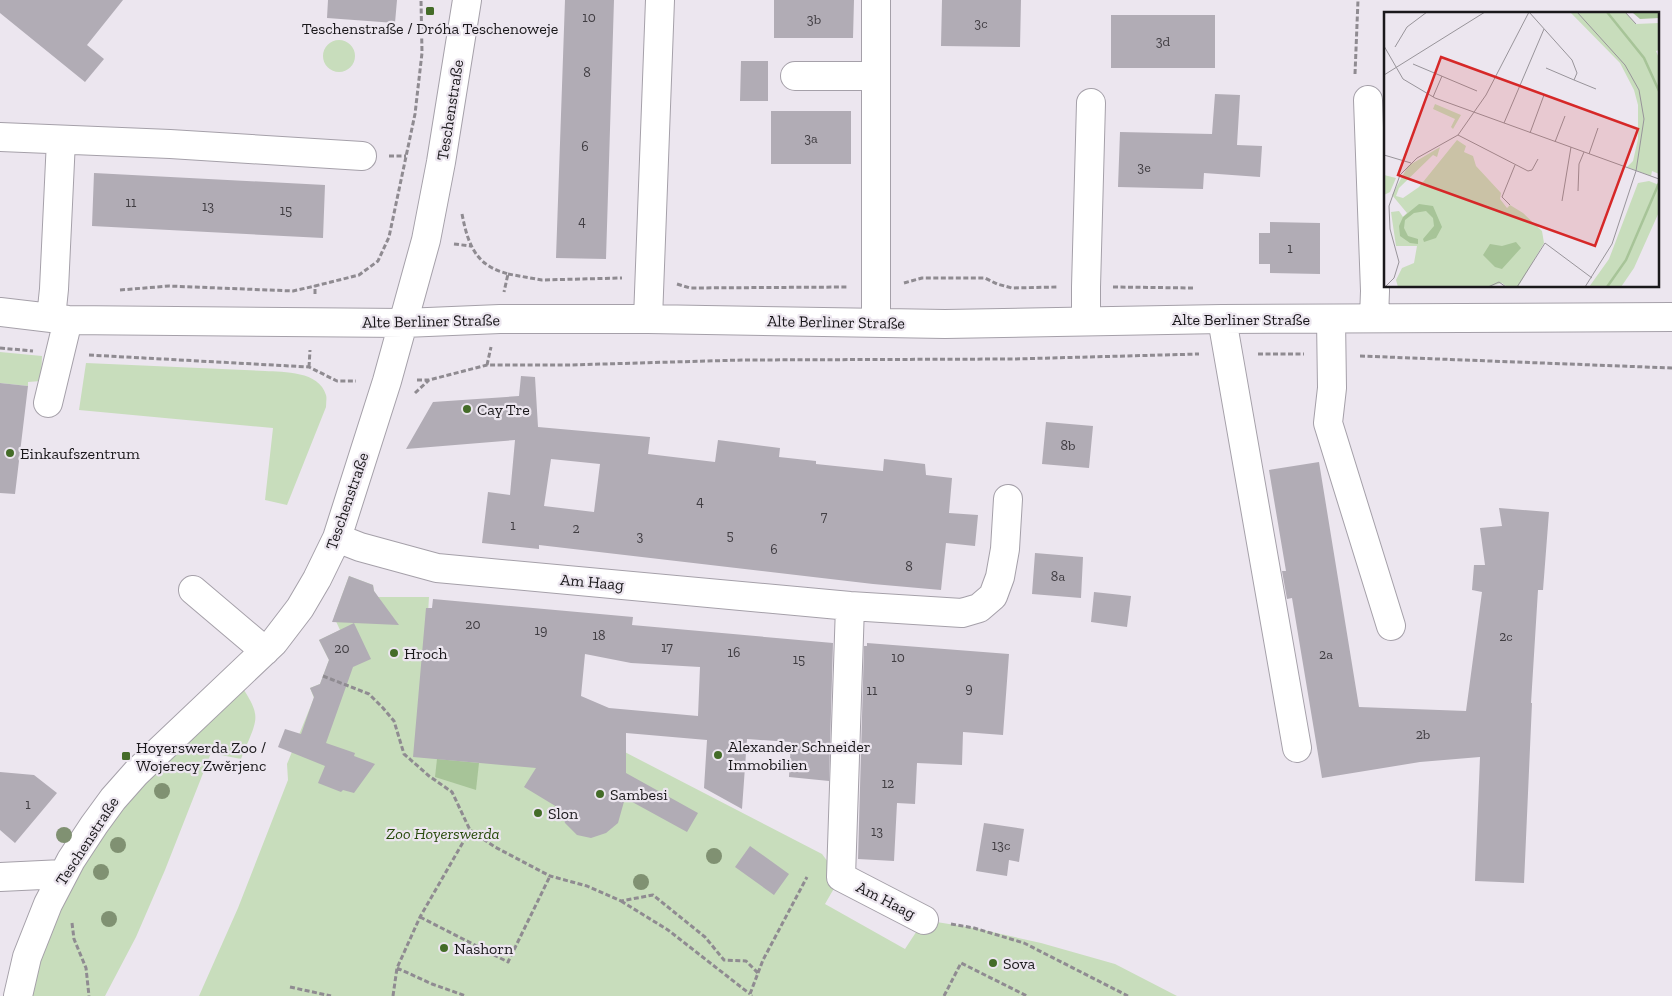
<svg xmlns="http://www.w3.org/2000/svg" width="1672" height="996" viewBox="0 0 1672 996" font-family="'Zilla Slab',serif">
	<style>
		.green { fill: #c8ddbc }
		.water { fill: #a7c498 }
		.building { fill: #b1acb5; fill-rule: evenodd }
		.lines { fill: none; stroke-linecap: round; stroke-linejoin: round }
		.minor-casing { stroke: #a5a0a9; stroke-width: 30 }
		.path { stroke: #8f8b91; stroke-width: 3; stroke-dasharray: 5 2.5; stroke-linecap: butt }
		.minor { stroke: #fff; stroke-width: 28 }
		.tree { fill: #809172 }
		.poi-dot { fill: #446c28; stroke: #ece6ef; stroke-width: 2 }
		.labels { text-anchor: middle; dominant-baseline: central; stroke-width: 4.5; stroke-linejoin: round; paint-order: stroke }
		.number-label { font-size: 14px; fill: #403d42 }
		.poi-label { font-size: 16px; fill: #1a181b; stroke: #ece6ef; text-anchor: start }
		.street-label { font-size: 16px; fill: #1a181b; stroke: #ece6ef }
		.park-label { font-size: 16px; font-style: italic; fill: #284b0b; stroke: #ece6ef }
		.inset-river { fill: none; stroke: #a7c498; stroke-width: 2.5 }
		.inset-road { fill: none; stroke: #98949a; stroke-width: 1 }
		.view { fill: #d62828; fill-opacity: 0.15; stroke: #d62828; stroke-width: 2.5 }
		.inset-edge { fill: none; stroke: #1a181b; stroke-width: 2.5 }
	</style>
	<rect width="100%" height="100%" fill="#ece6ef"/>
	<path class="green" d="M323 56a16 16 0 1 1 32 0a16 16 0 1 1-32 0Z
		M0,352l42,4 -1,25 -13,1v4l-28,-3z
		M86,363l179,8c19,1 54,0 61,24 1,3 0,8 0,12l-39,98 -22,-5 8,-72 -194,-18z
		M349,576l24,9 1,6 4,6h51l-3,50 133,71 263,136 18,24 -15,26 80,45 19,-29 50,8 67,15 74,21 62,32h-978l39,-88 50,-128 -1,-16 27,-66 -4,-10 10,-4 9,-24 -10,-20 21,-10 -6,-13z
		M236,678c27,40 23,37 5,81l-30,-6 -46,117 -29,67 -31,59h-85l51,-135z"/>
	<path class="water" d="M437,759l42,4 -3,27 -41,-13z"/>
	<path class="building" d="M0,0h123l-36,45 17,14 -19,23 -85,-69z
		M328,0h69l-2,23 -68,-5z
		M565,0h49l-8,259 -50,-1z
		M774,0h80l-1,38h-79z
		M942,0h79l-1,47 -79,-1z
		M1111,15h104v53h-104z
		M741,61h27v40h-28z
		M1215,94l25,1 -3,50 25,1 -2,31 -56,-4 -1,16 -85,-2 2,-55 92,2z
		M771,111h80v53h-80z
		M94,173l231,12 -2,53 -231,-12z
		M1270,222l50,1v51l-50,-1v-9h-11v-31h11z
		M521,376l14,1 3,50 112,10 -2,17 67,8 3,-22 62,8 -1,9 37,4v3l67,7 1,-12 41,5 1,11 26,3 -3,35 29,2 -3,31 -29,-3 -5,47 -68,-6 -334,-39v4l-57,-6 6,-51 22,3 5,-55 -109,9 27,-47 86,-6zM551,459l49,5 -6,48 -50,-6z
		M0,383l28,3 -13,108 -15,-1z
		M1046,422l47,4 -4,42 -47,-4z
		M1319,462l40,245 107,4 16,-119 -10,-2 2,-25h11l-5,-37 22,-2 -3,-18 50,4 -6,78h-5l-7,113h1l-8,180 -49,-2 5,-124 -60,5 -98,16 -30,-180 -5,1 -5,-28h4l-17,-101z
		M1035,553l48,4 -2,41 -49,-4z
		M349,576l24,9 1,6 25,34 -67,-3z
		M1094,592l37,4 -4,31 -36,-5z
		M433,599l200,18 -1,8 201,18 -4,138 -40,-4 2,-35 -44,-3 -5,70 -38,-21 3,-48 -81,-7v40l72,40 -11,19 -62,-34 -7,25 -12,10 -15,5 -14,-3 -12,-12 -3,-9 -5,-7 -33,-20 12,-19 -123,-11 13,-149h6zM585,654l46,9 69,4 -2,49 -89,-8 -28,-12z
		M354,623l17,36 -18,8 -27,76 29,10 -1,3 21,8 -21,29 -11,-3 -2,2 -23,-9 7,-17 -47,-19 7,-18 16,5 13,-37 -4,-9 10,-4 9,-24 -10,-20z
		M867,643l142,11 -6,81 -40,-3 -1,33 -45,-2 -2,41 -18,-1 -3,58 -36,-2 6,-213h3z
		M0,772l34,3 23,18 -42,50 -15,-13z
		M984,823l40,6 -5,33 -10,-2 -2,16 -31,-5z
		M750,846l39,28 -15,21 -39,-28z"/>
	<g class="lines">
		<g class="minor-casing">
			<path id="minor" d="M876,0v322
				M795,76h81
				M1368,100l7,191 -1,27
				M0,137l170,7 192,12
				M0,312l68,8 336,3 96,-4h148l297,5 277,-5 450,-2
				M51,318l3,-29 7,-149
				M648,319l12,-319
				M1222,319l75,429
				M1331,319l1,69 -4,35 63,203
				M1086,320v-33l5,-184
				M48,403l20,-83
				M337,538l23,9 77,21 413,38 112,7 17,-5 14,-12 7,-19 5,-28 3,-50
				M193,590l72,61
				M850,606l-9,271 83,43
				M0,877l63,-3
				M18,996l9,-39 21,-53 23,-44 23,-35 19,-26 23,-26 138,-131 26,-34 17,-29 20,-41 50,-157 39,-141 15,-78 26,-162"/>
		</g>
		<path class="path" d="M1355,74l3,-74
			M389,156h17
			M462,214c4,20 9,41 27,52 6,4 13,6 19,8l-4,18
			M454,244l17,2
			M508,274l34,6 80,-2
			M904,283l18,-5h63l12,6 15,4 45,-1
			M677,284l13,4 158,-1
			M1113,287l82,1
			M120,290l49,-4 124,5 22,-5
			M315,294v-8l44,-11 19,-14 11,-24 26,-123 7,-61 -1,-53
			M0,348l33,3
			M1258,354h46
			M89,355l220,12 28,14h19
			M1360,356l312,12
			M487,365l4,-18
			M309,367l1,-17
			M417,380h12l58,-15h82l173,-5 272,-1 185,-5
			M415,393l14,-13
			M323,676l46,18 14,14 11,13 10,33 25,22 23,16 18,38 25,17 55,29 37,10 34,15 32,-6 52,42 19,23 22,1 12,12 -8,21 2,2
			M621,901l47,29 82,64
			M420,917l88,45 42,-86
			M72,923l2,16 12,29 3,28
			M951,924l23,4 50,15 104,53
			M397,968l35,16 34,12
			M758,973l5,-13 44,-83
			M290,987l41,9
			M393,996l4,-28 23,-51 50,-87
			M944,996l17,-33 66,33"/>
		<use href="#minor" class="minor"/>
	</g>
	<g class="tree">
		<circle cx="162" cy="791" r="8"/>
		<circle cx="64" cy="835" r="8"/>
		<circle cx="118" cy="845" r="8"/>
		<circle cx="714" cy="856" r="8"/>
		<circle cx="101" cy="872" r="8"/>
		<circle cx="641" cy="882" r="8"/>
		<circle cx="109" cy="919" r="8"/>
	</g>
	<g class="poi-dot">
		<rect x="425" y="6" width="10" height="10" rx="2.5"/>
		<circle cx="467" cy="409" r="5"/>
		<circle cx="10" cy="453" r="5"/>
		<circle cx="394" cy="653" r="5"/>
		<circle cx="718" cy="755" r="5"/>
		<rect x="121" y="751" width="10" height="10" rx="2.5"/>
		<circle cx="600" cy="794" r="5"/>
		<circle cx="538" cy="813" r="5"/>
		<circle cx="444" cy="948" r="5"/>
		<circle cx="993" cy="963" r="5"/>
	</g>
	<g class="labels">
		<g class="number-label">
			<text x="589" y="17">10</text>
			<text x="814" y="19">3b</text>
			<text x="981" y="23">3c</text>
			<text x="1163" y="41">3d</text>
			<text x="587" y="72">8</text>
			<text x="811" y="138">3a</text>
			<text x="585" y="146">6</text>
			<text x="1144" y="167">3e</text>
			<text x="131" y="202">11</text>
			<text x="208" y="206">13</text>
			<text x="286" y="210">15</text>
			<text x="582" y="221">4</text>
			<text x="1290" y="248">1</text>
			<text x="1068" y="445">8b</text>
			<text x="700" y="501">4</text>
			<text x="824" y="516">7</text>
			<text x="513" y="525">1</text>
			<text x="576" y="528">2</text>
			<text x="730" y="535">5</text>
			<text x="640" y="536">3</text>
			<text x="774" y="549">6</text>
			<text x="909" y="566">8</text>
			<text x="1058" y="576">8a</text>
			<text x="473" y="624">20</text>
			<text x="541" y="630">19</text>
			<text x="599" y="635">18</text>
			<text x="1506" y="636">2c</text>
			<text x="667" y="647">17</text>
			<text x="342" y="648">20</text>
			<text x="734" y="652">16</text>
			<text x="1326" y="654">2a</text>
			<text x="898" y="657">10</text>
			<text x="799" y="659">15</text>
			<text x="969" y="688">9</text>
			<text x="872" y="690">11</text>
			<text x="1423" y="734">2b</text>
			<text x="888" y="783">12</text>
			<text x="28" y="804">1</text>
			<text x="877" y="831">13</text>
			<text x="1001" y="845">13c</text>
		</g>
		<g class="poi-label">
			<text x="430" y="28" text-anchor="middle">Teschenstraße / Dróha Teschenoweje</text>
			<text x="477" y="409">Cay Tre</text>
			<text x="20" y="453">Einkaufszentrum</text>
			<text x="404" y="653">Hroch</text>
			<text x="728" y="746">Alexander Schneider<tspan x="728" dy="18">Immobilien</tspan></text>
			<text x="136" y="747">Hoyerswerda Zoo /<tspan x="136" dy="18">Wojerecy Zwěrjenc</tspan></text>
			<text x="610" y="794">Sambesi</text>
			<text x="548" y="813">Slon</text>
			<text x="454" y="948">Nashorn</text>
			<text x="1003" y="963">Sova</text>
		</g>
		<g class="street-label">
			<text transform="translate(450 110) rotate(-81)">Teschenstraße</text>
			<text x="1241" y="319">Alte Berliner Straße</text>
			<text transform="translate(431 321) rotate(-1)">Alte Berliner Straße</text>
			<text transform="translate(836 322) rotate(1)">Alte Berliner Straße</text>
			<text transform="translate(347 501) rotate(-71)">Teschenstraße</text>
			<text transform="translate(592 582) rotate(5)">Am Haag</text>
			<text transform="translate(87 841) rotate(-57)">Teschenstraße</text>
			<text transform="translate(886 900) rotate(27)">Am Haag</text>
		</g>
		<g class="park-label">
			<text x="443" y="833">Zoo Hoyerswerda</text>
		</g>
	</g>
	<g transform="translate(1384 12)">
		<rect width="275" height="275" fill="#ece6ef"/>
		<path d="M186,0h55l11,12 23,-1v27l-3,1 3,7v116l-7,-3 -1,5 -24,-9 6,-6 5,-22v-34l-4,-15 -14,-27zM51,92l26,11 -8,14 -2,-2 4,-8 -22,-10zM73,128l9,6 -2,6 9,4 3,10 25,27 -1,6 7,9 3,-3 13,8 19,18 2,12 -26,44h-11l-5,-4 -14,4h-90l-2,-7 6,-12 12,-5 3,-17h-21l-5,-34 8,-1 4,6 4,-4 -15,-18 16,-29 32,-19 -3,10 -4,-2 -34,33 -3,8 7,2 16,-11zM0,163l12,3 -6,14 -6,3zM265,169l10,4v27l-25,56 -13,19h-32l20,-28 29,-76z" fill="#c8ddbc"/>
		<path d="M274,0l1,6 -19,1 -7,-6zM35,192l14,2 9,21 -6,11 -12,4 -1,-3 11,-13 -1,-8 -7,-7 -12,2 -9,7 -1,8 4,8 10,3v5l-8,-1 -10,-7 -1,-10 4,-9zM132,230l5,6 -19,21 -7,-2 -12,-12 7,-11 12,2z" fill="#a7c498"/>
		<path class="inset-river" d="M223,0l37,46 15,33M223,275l19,-27 33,-77"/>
		<path class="inset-road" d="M145,0l43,48 5,13 -3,7 -28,-12M193,0l48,53 14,25 5,29 -8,52 -24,73 -27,43M241,0l11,12M0,34l19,33 32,19 224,81M11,35l12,-20 20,-15M29,52l64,27M0,63l101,-63M190,68l22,9M49,85l9,-21M120,111l40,-94M146,121l14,-38M74,123l70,36 4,-1 6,-11M171,130l10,-26M205,142l9,-26M0,143l27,8M194,179l1,-27 5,-12M178,189l9,-54M126,193l-8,-8 13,-32M1,275l9,-9 5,-16 -9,-33 -1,-23 11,-31 17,-17 41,-23 28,-40 43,-83M17,275h47M104,275l11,-5 7,5M133,275l28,-44 47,35"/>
		<path class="view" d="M57,45l197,72 -43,117 -197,-71z"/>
		<rect width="275" height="275" class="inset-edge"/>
	</g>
</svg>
